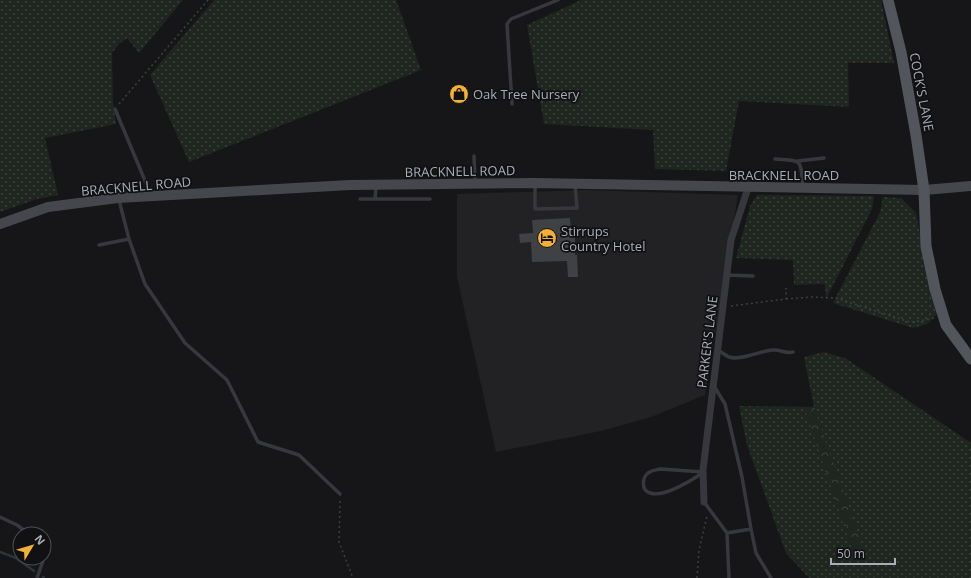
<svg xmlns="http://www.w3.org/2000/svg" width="971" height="578" viewBox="0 0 971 578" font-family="'Open Sans',sans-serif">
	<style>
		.built { fill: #222225 }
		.grass { fill: url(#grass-dots) }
		.forest { fill: url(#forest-crowns) }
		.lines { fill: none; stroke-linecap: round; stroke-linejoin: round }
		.stream { stroke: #2c353c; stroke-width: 2.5 }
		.building { fill: #404145 }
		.path { stroke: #3d3f44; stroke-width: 1.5; stroke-dasharray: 2 3; stroke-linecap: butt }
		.lane { stroke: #37383d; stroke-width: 3.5 }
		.street { stroke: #37383d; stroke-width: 7 }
		.secondary { stroke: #45474d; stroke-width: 10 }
		.primary { stroke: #53555c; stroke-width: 11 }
		.labels { text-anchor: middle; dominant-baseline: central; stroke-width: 3.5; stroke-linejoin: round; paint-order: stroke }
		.street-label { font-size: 13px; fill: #a8adb8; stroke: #111113 }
		.poi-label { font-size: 13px; fill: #a8adb8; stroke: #111113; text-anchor: start }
	</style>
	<defs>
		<pattern id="grass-dots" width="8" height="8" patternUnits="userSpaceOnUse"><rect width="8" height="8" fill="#1e261f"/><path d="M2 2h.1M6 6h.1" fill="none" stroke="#3c433d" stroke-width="1.8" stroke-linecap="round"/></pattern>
		<pattern id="forest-crowns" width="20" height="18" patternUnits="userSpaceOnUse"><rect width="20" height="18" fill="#1e261f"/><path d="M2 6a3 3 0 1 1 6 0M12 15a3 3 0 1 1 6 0" fill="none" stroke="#3c433d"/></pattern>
	</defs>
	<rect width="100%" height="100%" fill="#161618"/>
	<path class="built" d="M587,190l151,5 -33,200 -54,22 -50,14 -105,21 -39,-175v-83z"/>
	<path class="grass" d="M0,0h183l-44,53 -12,-15 -8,6 -7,9 1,50 3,21 -71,14 13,57 -21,4 -37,13z
		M214,0h182l25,70 -232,92 -39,-87z
		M581,0h300l13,63h-46l1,44 -110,-6 -13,70 -71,-2 -2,-39 -109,-6 -17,-99z
		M757,195l117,1 -2,13 -46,90 -1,-15 -31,1 -1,-25 -57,-2 14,-52z
		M883,197l18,1 15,15 9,48 13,52 -11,11 -14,4 -80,-25 47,-91z
		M824,352l21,6 126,85v135h-162l-23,-25 -39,-108 -8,-39 75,1 -10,-50z"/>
	<path class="forest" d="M804,407h10l52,150 -11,2z"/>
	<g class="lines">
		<path class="stream" d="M0,552l16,6 18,13
			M43,577l1,1"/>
	</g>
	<path class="building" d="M570,218l1,14 4,-1v24h2l1,22h-10l-1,-16 -35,1 -1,-20 -11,1 -1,-9 14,-1 -1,-13z"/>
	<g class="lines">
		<path class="path" d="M119,104l89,-104
			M786,299l25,-2 25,1 74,24h4l20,-4
			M731,306l55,-7v-11
			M340,501l-1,41 14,36
			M697,578l2,-28 8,-34"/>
		<path class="lane" d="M512,104l-5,-80 4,-5 47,-19
			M115,109l36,86
			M474,156l1,27
			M775,159c28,2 25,-1 28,27
			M798,161l26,-3
			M535,185v24l42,-1 -2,-23
			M376,187l-1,12h55
			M360,199h15
			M119,200l10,39 16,45 40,59 42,37 31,62 41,13 41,39
			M99,245l30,-6
			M727,275l26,1
			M718,350c3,2 7,5 11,7 11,4 31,-6 43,-7 9,-1 12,4 21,2
			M714,386l11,18 17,73 9,52
			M660,469l44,3c-12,8 -40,26 -54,21 -9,-3 -8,-15 -2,-20 4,-3 8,-3 12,-4z
			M704,502l23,31 2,45
			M0,517l17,8 12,9
			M727,533l24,-4 5,24 15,25
			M37,578l8,-23 -1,-2"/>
		<path class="street" d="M704,502l-1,-32 28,-230 17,-52"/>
		<path class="secondary" d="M0,224l48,-17 70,-9 232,-13 185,-2 389,7 47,-4"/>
		<path class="primary" d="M888,0l13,52 15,83 8,55 2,56 9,43 11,36 25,34"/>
	</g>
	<defs>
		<g id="shop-disc" transform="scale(1)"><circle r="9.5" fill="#f2b134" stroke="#111113"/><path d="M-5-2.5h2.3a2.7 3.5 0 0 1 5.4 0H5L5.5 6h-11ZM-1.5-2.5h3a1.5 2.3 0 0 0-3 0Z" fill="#111"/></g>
		<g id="hotel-disc" transform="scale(1)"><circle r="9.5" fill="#f2b134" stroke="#111113"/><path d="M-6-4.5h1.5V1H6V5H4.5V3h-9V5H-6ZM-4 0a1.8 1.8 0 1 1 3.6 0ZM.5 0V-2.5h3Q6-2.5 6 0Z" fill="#111"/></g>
	</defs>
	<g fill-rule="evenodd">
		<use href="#shop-disc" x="459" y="94"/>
		<use href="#hotel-disc" x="547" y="238"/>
	</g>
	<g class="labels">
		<g class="street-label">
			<text transform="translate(922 92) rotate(79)">COCK'S LANE</text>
			<text transform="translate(460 171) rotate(-1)">BRACKNELL ROAD</text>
			<text x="784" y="175">BRACKNELL ROAD</text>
			<text transform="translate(136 186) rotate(-5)">BRACKNELL ROAD</text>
			<text transform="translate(707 342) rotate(-83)">PARKER'S LANE</text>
		</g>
		<g class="poi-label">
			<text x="473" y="94">Oak Tree Nursery</text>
			<text x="561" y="231">Stirrups<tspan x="561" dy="15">Country Hotel</tspan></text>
		</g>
	</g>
	<g transform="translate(32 546) rotate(52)"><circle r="19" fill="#111113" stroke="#4d4f55"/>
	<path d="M0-3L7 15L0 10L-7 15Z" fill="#f2b134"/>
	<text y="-6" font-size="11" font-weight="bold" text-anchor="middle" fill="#a8adb8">N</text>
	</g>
	<path d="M831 558v6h64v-6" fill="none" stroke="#a8adb8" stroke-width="2"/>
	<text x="837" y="558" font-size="12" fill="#a8adb8" stroke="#111113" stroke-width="3" paint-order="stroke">50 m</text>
</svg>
